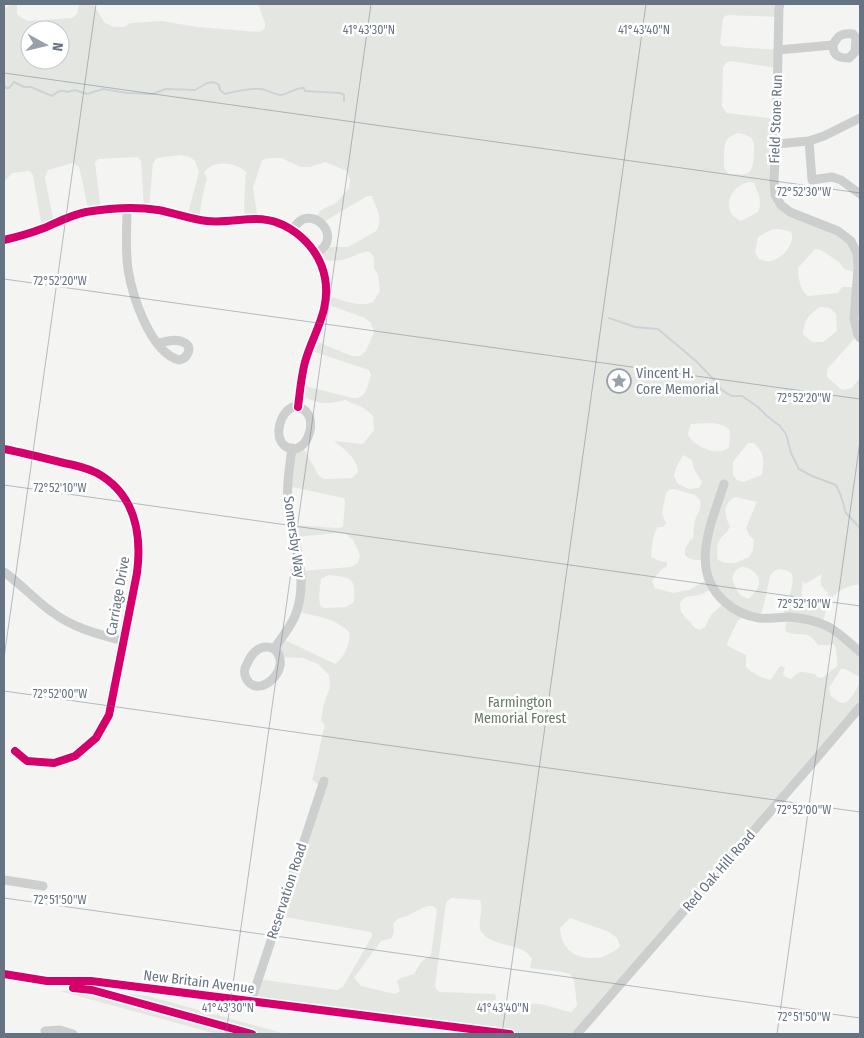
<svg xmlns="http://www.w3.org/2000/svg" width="864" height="1038" viewBox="0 0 864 1038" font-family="'Fira Sans Condensed',sans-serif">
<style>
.green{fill:#e4e7e1;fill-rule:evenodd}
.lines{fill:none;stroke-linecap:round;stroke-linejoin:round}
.stream{stroke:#ccd2d6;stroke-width:2}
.minor{stroke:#cdcece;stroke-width:9}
.cycleway-casing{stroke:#fff;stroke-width:11}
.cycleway{stroke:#d6006c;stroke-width:8}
.ticks{fill:none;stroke:#667382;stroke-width:1;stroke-opacity:0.45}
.labels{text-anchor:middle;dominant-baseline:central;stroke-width:5;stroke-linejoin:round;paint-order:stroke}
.street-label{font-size:14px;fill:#667382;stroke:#fff}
.poi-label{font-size:14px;fill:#667382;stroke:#fff;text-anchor:start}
.park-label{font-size:14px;fill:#677964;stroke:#fff}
.ticks-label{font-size:12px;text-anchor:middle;fill:#667382;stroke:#fff;stroke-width:5;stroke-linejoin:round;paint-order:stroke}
</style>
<rect width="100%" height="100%" fill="#f4f4f3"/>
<g class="green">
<path d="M 10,4 L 17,4 L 17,14 L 22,18 L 28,21 L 72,18 L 77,14 L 79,4 L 93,4 L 105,23 L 114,27 L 124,27 L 131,23 L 162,21 L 197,27 L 260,32 L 265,28 L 265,23 L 258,4 L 780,4 L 778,17 L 729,15 L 725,16 L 723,19 L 720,43 L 723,46 L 778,50 L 778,68 L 730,61 L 726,63 L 723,67 L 722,106 L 725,111 L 727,113 L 777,119 L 774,179 L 781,205 L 851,241 L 858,273 L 844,269 L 839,262 L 821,250 L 815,249 L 798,268 C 798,278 800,290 808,296 L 838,293 L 842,287 L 856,287 L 858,335 L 828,368 L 827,372 L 827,377 L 842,390 L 852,388 L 860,378 L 860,585 C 854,584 851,586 845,588 C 829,595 827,609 822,624 L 860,652 L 860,677 L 845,669 L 841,669 L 829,688 L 831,696 C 834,698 839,703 843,703 C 850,703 857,688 860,683 L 860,707 L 728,860 L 722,856 L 713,866 L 718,871 L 577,1034 L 510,1034 L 251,1001 L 257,979 L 337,990 L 343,987 L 372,936 L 371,932 L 279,916 L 322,787 L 312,780 L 325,725 L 321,720 L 324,704 L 330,687 L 329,675 L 318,664 L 303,658 L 280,657 L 278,652 L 281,638 L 335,664 C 345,657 349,645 350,633 C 333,616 319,618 296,611 L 301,571 L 351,567 L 358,563 L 360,555 L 353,540 L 346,534 L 337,533 L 295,537 L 292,525 L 337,528 L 343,527 L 345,502 L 344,498 L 287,486 L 292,448 L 302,446 L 319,476 L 324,479 L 330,479 L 352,478 L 358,472 C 357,458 345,450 334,441 L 363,444 L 374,430 L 373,416 L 364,408 L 345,400 L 331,403 L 321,403 L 299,396 L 301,385 L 353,398 C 367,399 367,386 371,375 L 369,370 L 309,350 L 313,340 L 352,356 L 360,356 L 366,351 L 374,332 L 371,323 L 365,318 L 326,304 L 327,295 C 341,300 359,308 373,302 L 380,291 L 378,275 L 374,268 L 374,258 L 370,252 C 362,250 354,257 346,259 C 337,262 328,260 320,260 L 316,253 L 324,247 L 348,247 L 376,231 C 384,219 376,208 372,196 L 367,196 L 322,223 L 314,219 L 321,210 L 336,203 L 349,188 L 350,180 L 347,171 L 325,162 L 310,167 L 301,167 L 281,158 L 269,158 L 262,160 L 253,188 L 258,219 L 245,219 L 244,205 L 246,172 C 236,162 212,159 204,173 L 207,178 L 202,198 L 199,220 L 187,217 L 199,172 L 195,161 L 190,157 L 181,155 L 157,158 L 153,163 L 149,209 L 144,209 L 141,161 L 138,157 L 98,159 L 95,163 L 101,210 L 89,212 L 79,167 L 73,163 L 48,170 L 45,178 L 54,223 L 42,228 L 33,175 L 29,171 L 12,173 L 5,181 L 4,185 L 4,9 L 10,5 ZM 30,30 L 60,30 L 60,60 L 30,60 ZM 739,133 C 746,135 752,136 754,143 C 754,151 755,172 746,174 C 741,175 734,174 729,174 L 724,168 C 725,152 720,137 739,133 ZM 750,182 L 754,183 C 758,194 763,200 758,212 L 741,221 C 738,219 733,217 731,213 C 724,199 736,184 750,182 ZM 773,229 L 780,229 L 791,232 C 796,243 783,258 771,261 C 767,262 763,260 759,259 L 755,252 L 758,237 ZM 820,307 L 830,308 L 836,314 L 837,331 L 823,342 L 812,342 L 803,334 C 805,318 808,316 820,307 ZM 691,424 C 703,424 722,420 730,431 L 729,447 C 718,458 694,446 688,435 L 689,429 ZM 748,443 L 754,443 C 765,454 764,461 762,475 L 743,482 L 737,480 L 733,475 L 733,462 ZM 683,455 L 692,460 L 694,469 L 702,482 L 699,488 L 689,489 L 678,484 L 674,476 L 676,468 ZM 674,489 L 695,495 L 700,500 C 702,511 697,512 695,521 C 693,527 694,533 693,539 L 691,539 L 685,549 L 685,555 C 691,561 697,560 705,560 L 709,579 L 689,590 L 673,593 L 655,588 L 652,581 L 661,570 L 667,566 L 667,562 L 660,561 L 651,557 C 652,547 652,535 658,527 L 663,527 L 666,523 L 662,514 L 666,493 L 669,490 ZM 736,497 L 757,502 L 746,528 L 749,535 L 754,540 L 753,550 L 749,557 L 735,563 L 725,563 L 718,560 C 717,553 716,545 720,539 C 724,534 728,532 730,526 C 726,520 723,508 729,502 C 731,499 734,498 736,497 ZM 742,567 C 751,567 763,577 758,587 C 757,591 752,594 750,598 C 739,599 735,587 732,578 C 734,573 736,569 742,567 ZM 779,569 C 783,570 788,570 791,573 C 797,580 785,609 782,618 L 787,618 L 785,631 C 801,639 806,627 818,645 L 828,645 L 833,644 L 836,647 C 836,654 838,659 837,666 L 822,678 L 817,677 L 815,674 C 803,672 800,669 791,679 L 786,677 L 783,675 L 785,668 L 781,666 C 776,670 775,676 770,680 C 761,677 753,674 746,667 L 746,655 L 728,646 L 727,643 L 737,622 L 744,615 L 760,618 L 764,604 L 770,576 L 774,571 ZM 822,574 C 819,584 821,586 828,593 C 828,607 822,611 810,604 C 807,602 805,601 803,598 C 801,593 802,587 803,581 L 805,584 ZM 328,575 C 351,578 356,576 354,602 L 346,607 L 324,608 L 320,605 L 319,597 L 321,579 ZM 713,588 L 725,602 L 711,615 L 705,627 L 700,630 L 695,628 L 681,612 L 680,603 C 686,594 689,598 698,595 C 703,594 708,591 713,588 ZM 451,898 L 480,900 C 484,911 477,923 481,931 C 487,944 513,944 524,951 C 527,952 530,956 532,959 L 530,968 L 562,972 L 570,974 L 574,980 L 577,1005 L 572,1012 C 559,1011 539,1000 528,1005 L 526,1012 L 523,1014 L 497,1009 L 495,1007 L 496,998 L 495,994 L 440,992 L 437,990 L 435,986 L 446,903 ZM 428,906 L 433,906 L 437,910 L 431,955 L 421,962 L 414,974 L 401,978 L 397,981 L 400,991 L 395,994 L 361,986 L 354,978 L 381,941 L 392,938 L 394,931 L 393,924 L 399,918 L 407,916 L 418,910 ZM 570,918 L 609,932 L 617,938 L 620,946 C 616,951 612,952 607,955 C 601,958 597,958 591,958 C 572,958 561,946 560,928 Z"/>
<path d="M 78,989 L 93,989 L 148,996 L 286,1034 L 217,1034 L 60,991 Z"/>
</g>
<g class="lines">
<g class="stream">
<path d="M 4,85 L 6,88 L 9,88 L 14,82 L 24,87 L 31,87 L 52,96 C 58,92 60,89 67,92 L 75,90 L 87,94 L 103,89 L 127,93 L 153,94 L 165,89 L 195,90 L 207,83 L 214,82 L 219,85 L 220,90 L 225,94 C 237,91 249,88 261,89 C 268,90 274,95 281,95 C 289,94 296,87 304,88 L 305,91 L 340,93 L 344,95 L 344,101"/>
<path d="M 609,318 L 635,327 L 658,329 L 696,361 L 717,383 L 721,389 L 726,393 L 732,396 L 742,396 L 758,407 L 767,416 L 780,426 L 786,434 L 791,453 L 799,469 L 812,476 L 836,485 L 841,496 L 846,513 L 860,528"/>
</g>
<g class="minor">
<path d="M 780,4 L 779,8 L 776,144 L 774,179 L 775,195 L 781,205 L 790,212 L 838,231 L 851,241 L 857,253 L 858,268 L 854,319 L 858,335 L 860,338"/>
<path d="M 778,50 L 833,45 C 838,35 842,33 853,34 L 856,38 L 855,52 L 849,58 C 839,58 833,56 833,45"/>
<path d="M 809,141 L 812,180 L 832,177 L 841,180 L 860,194"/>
<path d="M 776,144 L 809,141 L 824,136 L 860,118"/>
<path d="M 127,208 C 127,228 125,249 128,269 C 132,295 150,352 179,360 C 188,358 194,346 183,342 C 176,338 165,342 157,343"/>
<path d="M 293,230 C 308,199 347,237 316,253"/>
<path d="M 4,240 C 17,237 31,233 44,228 C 58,222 71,215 86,212 C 110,208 134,206 158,210 C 175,213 190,219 207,221 C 223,223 239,219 256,219 C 289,219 319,246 325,278 C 331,311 313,333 305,362 C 301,377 300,392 298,407"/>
<path d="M 293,407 C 325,406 308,462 285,446 C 273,437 280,412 293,407 Z"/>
<path d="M 4,449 C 24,453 44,458 64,463 C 75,465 87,468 97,473 C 135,494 142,534 137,573 L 109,715 L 96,738 L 75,756 L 54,763 L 27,761 L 15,751"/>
<path d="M 724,484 C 712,522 688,570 725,602 C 735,611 745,616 759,618 C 769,619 779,617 790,617 C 802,618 816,621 827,626 C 839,632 850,643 860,652"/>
<path d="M 4,572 C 21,584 35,600 52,612 C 73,628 98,634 123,641"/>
<path d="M 274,649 C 295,667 258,702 246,678 C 244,674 244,668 247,664 C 252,652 261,643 274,649 C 281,638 290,628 295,616 C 310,579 293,540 288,502 C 286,484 290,466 292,448"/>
<path d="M 4,880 L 43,886"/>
<path d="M 4,974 L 47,981 L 91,981 L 510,1034"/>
<path d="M 251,1001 L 324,781"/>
<path d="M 45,1031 L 60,1030 L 73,1034"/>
<path d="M 577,1034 L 809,767 L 860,707"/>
</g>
<g class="cycleway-casing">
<g id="cycleway">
<path d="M 4,240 C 17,237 31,233 44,228 C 58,222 71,215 86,212 C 110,208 134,206 158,210 C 175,213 190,219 207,221 C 223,223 239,219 256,219 C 289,219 319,246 325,278 C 331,311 313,333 305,362 C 301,377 300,392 298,407"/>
<path d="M 4,449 C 24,453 44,458 64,463 C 75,465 87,468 97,473 C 135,494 142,534 137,573 L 109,715 L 96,738 L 75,756 L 54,763 L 27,761 L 15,751"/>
<path d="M 4,974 L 47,981 L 91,981 L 510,1034"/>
<path d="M 73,988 L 92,990 L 252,1034"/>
</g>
</g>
<use href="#cycleway" class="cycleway"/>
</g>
<path class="ticks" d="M 4,73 L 860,193M 4,279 L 860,399M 4,485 L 860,606M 4,658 L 96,4M 4,691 L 860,812M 4,898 L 860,1018M 226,1034 L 371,4M 502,1034 L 646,4M 777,1034 L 860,441"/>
<defs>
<g id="sight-ring" transform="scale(1.25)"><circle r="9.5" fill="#fff" stroke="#98a0aa" stroke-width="1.5"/><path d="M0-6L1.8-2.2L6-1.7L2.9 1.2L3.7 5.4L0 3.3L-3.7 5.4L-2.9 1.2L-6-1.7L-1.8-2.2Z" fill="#98a0aa"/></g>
</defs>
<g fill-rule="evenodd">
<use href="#sight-ring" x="619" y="381"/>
</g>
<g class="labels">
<g class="street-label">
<text transform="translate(776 119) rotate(-88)">Field Stone Run</text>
<text transform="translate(294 537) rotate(82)">Somersby Way</text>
<text transform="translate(118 596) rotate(-80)">Carriage Drive</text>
<text transform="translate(719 871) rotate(-49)">Red Oak Hill Road</text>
<text transform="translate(287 891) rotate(-72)">Reservation Road</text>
<text transform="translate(199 982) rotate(7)">New Britain Avenue</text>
</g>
<g class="poi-label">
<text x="636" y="373">Vincent H.<tspan x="636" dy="16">Core Memorial</tspan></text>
</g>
<g class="park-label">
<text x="520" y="702">Farmington<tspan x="520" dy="16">Memorial Forest</tspan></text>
</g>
</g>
<g class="ticks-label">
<text x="369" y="34">41°43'30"N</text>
<text x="644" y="34">41°43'40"N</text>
<text x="804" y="196">72°52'30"W</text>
<text x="60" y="285">72°52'20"W</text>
<text x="804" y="402">72°52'20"W</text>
<text x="60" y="492">72°52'10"W</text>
<text x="804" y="608">72°52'10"W</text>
<text x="60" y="698">72°52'00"W</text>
<text x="804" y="814">72°52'00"W</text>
<text x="60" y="904">72°51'50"W</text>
<text x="228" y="1012">41°43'30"N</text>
<text x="503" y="1012">41°43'40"N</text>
<text x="804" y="1021">72°51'50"W</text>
</g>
<rect width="864" height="1038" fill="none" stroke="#667382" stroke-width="10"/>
<g transform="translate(45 45) rotate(98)"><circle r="24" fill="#ffffff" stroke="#c2c7cd"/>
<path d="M0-4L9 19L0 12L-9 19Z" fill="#98a0aa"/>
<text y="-8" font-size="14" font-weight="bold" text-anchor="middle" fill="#667382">N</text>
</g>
</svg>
